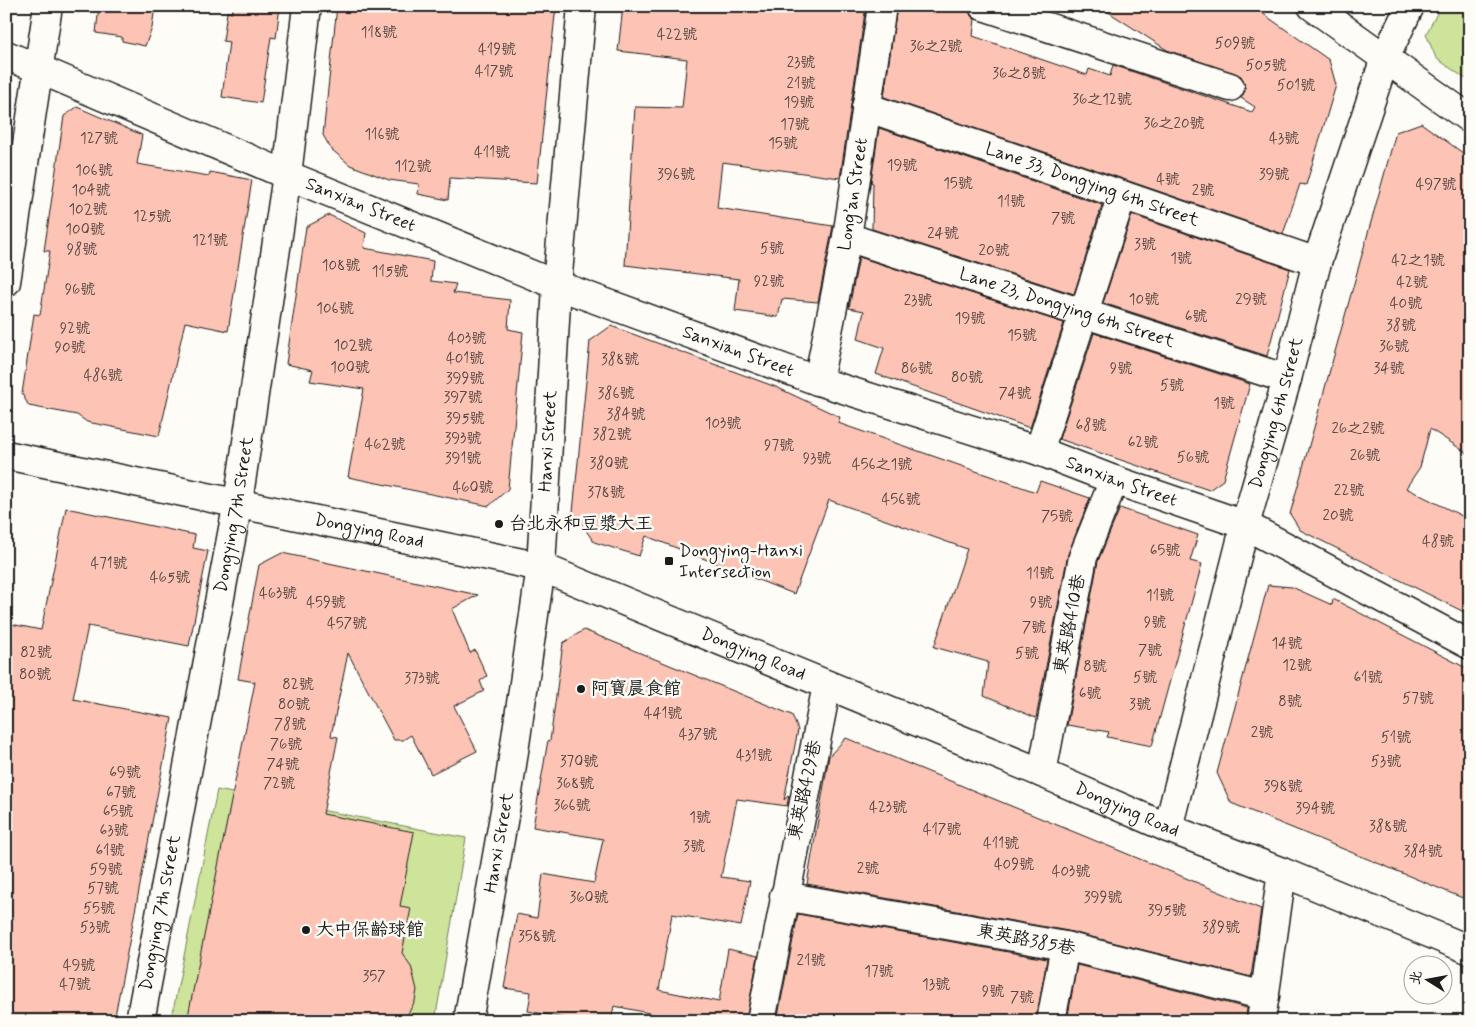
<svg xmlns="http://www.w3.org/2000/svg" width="1476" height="1027" viewBox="0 0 1476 1027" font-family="Mynerve,'LXGW WenKai TC',sans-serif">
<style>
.green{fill:#cde49a;stroke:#74805b}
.building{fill:#fdc3b4;stroke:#1c1c1c}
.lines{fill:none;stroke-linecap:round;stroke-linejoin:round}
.minor-casing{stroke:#1c1c1c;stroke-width:31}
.minor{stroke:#fdfcf7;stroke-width:28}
.poi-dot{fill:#1c1c1c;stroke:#fdfcf7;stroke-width:2}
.labels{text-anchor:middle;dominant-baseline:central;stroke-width:5;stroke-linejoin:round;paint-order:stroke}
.number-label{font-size:15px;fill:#544642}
.street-label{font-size:18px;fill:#1c1c1c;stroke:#fdfcf7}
.poi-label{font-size:18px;fill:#1c1c1c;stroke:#fdfcf7;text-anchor:start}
</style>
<rect width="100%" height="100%" fill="#fdfcf7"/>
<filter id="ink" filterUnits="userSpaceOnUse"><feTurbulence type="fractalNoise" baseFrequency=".02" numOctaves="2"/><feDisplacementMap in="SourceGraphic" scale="10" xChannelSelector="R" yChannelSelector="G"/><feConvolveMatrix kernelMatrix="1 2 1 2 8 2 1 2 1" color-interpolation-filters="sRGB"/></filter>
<g filter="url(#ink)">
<g class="green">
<path d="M 1441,6 L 1470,6 L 1470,82 L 1436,58 L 1426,34 Z"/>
<path d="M 217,790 L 466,838 L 435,1021 L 171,1021 Z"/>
</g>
<g class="building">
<path d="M 99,6 L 155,6 L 152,28 L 145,46 L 122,41 L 122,37 L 96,33 Z"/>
<path d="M 233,6 L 280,6 L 276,38 L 271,37 L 261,103 L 222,97 L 229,42 L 223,41 L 227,12 L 232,13 Z"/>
<path d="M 337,6 L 556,6 L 537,183 L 450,178 L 448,200 L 418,194 L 419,184 L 389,180 L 350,165 L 331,149 L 323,135 Z"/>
<path d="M 623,6 L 866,6 L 840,178 L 722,162 L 717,208 L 833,226 L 818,302 L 782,299 L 778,317 L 735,311 L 739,279 L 625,265 L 635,107 L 682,108 L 687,59 L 618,51 Z"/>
<path d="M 897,6 L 968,6 L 971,16 L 975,19 L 973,36 L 1087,75 L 1089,69 L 1110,76 L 1113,65 L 1252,112 L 1255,107 L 1241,98 L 1245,91 L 1245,84 L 1241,76 L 1167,50 L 1099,6 L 1252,6 L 1329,60 L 1336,85 L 1306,185 L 1300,184 L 1283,234 L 884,97 Z"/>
<path d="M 77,107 L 142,135 L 137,164 L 209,176 L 210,172 L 252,180 L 228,331 L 185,322 L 159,436 L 87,422 L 77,415 L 29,406 L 22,394 L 34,314 L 40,315 L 50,251 L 44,251 L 64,116 Z"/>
<path d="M 1421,123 L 1470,158 L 1470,455 L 1430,429 L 1420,467 L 1406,488 L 1470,520 L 1470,615 L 1300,530 L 1290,514 L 1396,132 Z"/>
<path d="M 879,128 L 1102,205 L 1074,294 L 872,229 L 873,183 L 871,182 Z"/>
<path d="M 329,215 L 366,233 L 364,248 L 433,261 L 431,281 L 456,284 L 453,293 L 510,300 L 508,329 L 523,332 L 508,489 L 489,506 L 348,477 L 364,389 L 310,381 L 313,370 L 286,364 L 306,227 Z"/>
<path d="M 1132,215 L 1290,269 L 1267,356 L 1103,303 Z"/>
<path d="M 859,257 L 1064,323 L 1030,428 L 876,374 L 884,348 L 858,339 L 864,311 L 849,308 Z"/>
<path d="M 611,326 L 776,387 L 840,417 L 838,423 L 1036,492 L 1040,481 L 1090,498 L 1068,554 L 1036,718 L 984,696 L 988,662 L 934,647 L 967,549 L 829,500 L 794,594 L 646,536 L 639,556 L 594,542 L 573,512 L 590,341 Z"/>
<path d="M 1094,333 L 1250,384 L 1223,480 L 1209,490 L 1059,439 Z"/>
<path d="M 66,508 L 195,535 L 193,548 L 208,551 L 189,646 L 88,626 L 73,699 L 172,718 L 114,1021 L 6,1021 L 6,623 L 41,630 Z"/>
<path d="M 1120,508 L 1198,535 L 1190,561 L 1202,564 L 1152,746 L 1107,737 L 1109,732 L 1067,725 L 1098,561 Z"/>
<path d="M 282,553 L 478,595 L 452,609 L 470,653 L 475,650 L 487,676 L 480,681 L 484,691 L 454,706 L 477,751 L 431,774 L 411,735 L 403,740 L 394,740 L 348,653 L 331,736 L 338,737 L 323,814 L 414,832 L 400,906 L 411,908 L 402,953 L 411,966 L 417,990 L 415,1001 L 404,1021 L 187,1021 L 255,682 L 238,679 L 259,565 Z"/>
<path d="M 1268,585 L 1292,587 L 1332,605 L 1333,599 L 1470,670 L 1470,901 L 1231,803 L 1217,773 Z"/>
<path d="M 584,630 L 792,715 L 798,730 L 784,800 L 789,795 L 787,806 L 737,799 L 721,877 L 750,881 L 741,926 L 672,914 L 659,990 L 719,1002 L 728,949 L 758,956 L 746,1021 L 689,1021 L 614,1006 L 611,1021 L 579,1021 L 528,1011 L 531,992 L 504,988 L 517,914 L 537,918 L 543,874 L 594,883 L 603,839 L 533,827 L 548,740 L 550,741 L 563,643 Z"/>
<path d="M 846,738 L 1261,909 L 1251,977 L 1068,931 L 807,884 L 829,756 Z"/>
<path d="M 798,914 L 1047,959 L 1036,1021 L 777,1021 Z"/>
<path d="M 1077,965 L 1247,1008 L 1246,1021 L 1067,1021 Z"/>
</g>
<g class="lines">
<g class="minor-casing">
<g id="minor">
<path d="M 983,6 L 1230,87"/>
<path d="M 1312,6 L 1470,119"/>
<path id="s1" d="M 6,55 L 287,175 L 557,285 L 818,381 L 1039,451 L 1114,480 L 1245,525 L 1470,645"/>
<path id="s2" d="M 866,107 L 1317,262"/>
<path id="s3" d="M 847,237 L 1287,379"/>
<path d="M 6,282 L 48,6"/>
<path id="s4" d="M 818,381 L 847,237 L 882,6"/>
<path d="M 1039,451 L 1122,195"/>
<path id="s5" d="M 6,455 L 541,567 L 1042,773 L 1168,828 L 1282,872 L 1470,950"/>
<path d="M 1042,773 L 1083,557 L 1114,480"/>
<path id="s6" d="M 1168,828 L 1245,525 L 1287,379 L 1317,262 L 1385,58 L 1410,6"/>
<path d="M 784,896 L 1065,946 L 1265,996"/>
<path id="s7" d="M 140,1021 L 238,502 L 287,175 L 307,6"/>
<path id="s8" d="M 468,1021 L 507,799 L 541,567 L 557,285 L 582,6"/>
<path d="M 761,1021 L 827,685"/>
<path d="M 1051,1021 L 1065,946"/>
<path d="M 1261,1021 L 1282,872"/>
</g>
</g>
<use href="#minor" class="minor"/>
</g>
</g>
<g class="poi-dot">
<circle cx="499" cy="524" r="5"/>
<rect x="664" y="556" width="10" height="10" rx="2.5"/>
<circle cx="581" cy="689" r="5"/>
<circle cx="306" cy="930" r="5"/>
</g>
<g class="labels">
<g class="number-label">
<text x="379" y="33">118號</text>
<text x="677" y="35">422號</text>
<text x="1235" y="44">509號</text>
<text x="936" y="47">36之2號</text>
<text x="497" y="50">419號</text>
<text x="801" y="63">23號</text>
<text x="1266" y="66">505號</text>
<text x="494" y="72">417號</text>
<text x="1019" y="74">36之8號</text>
<text x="801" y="84">21號</text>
<text x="1296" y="86">501號</text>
<text x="1102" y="100">36之12號</text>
<text x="799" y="103">19號</text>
<text x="1174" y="124">36之20號</text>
<text x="795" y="125">17號</text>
<text x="382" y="135">116號</text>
<text x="99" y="139">127號</text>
<text x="1284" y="139">43號</text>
<text x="783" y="144">15號</text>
<text x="492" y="153">411號</text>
<text x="902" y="166">19號</text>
<text x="413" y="167">112號</text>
<text x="94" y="171">106號</text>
<text x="676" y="175">396號</text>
<text x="1274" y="175">39號</text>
<text x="1168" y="180">4號</text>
<text x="958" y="184">15號</text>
<text x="1436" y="185">497號</text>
<text x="91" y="191">104號</text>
<text x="1203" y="191">2號</text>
<text x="1011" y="202">11號</text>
<text x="88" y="210">102號</text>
<text x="152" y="217">125號</text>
<text x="1063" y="219">7號</text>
<text x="85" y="230">100號</text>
<text x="943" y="234">24號</text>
<text x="210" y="241">121號</text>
<text x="1145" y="245">3號</text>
<text x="772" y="249">5號</text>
<text x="82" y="250">98號</text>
<text x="994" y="251">20號</text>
<text x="1181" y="259">1號</text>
<text x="1418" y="261">42之1號</text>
<text x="341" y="266">108號</text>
<text x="390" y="272">115號</text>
<text x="769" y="282">92號</text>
<text x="1412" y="283">42號</text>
<text x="80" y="290">96號</text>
<text x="1144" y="300">10號</text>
<text x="1251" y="300">29號</text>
<text x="918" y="301">23號</text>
<text x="1406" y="304">40號</text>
<text x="335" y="309">106號</text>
<text x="1196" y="317">6號</text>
<text x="970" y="319">19號</text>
<text x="1401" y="326">38號</text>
<text x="75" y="329">92號</text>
<text x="1022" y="336">15號</text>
<text x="467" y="339">403號</text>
<text x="353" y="346">102號</text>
<text x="1394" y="347">36號</text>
<text x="70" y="348">90號</text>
<text x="465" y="359">401號</text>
<text x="620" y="360">388號</text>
<text x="350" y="368">100號</text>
<text x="917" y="369">86號</text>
<text x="1121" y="369">9號</text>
<text x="1389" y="369">34號</text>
<text x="103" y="376">486號</text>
<text x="967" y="378">80號</text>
<text x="465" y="379">399號</text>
<text x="1172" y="386">5號</text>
<text x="616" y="394">386號</text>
<text x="1015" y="394">74號</text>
<text x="463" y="398">397號</text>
<text x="1224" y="404">1號</text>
<text x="626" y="415">384號</text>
<text x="465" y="419">395號</text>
<text x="723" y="424">103號</text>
<text x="1091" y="426">68號</text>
<text x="1358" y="429">26之2號</text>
<text x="612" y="435">382號</text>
<text x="463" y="439">393號</text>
<text x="1143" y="443">62號</text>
<text x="385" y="445">462號</text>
<text x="779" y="446">97號</text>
<text x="1365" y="456">26號</text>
<text x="1193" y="458">56號</text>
<text x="463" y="459">391號</text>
<text x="817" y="459">93號</text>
<text x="609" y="464">380號</text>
<text x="882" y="465">456之1號</text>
<text x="473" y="488">460號</text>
<text x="1349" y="491">22號</text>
<text x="606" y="493">378號</text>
<text x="901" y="500">456號</text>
<text x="1338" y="516">20號</text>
<text x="1057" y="517">75號</text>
<text x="1438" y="542">48號</text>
<text x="1165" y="551">65號</text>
<text x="109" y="564">471號</text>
<text x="1040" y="574">11號</text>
<text x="170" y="578">465號</text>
<text x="278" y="594">463號</text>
<text x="1160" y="596">11號</text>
<text x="326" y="603">459號</text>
<text x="1041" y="603">9號</text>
<text x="1155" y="623">9號</text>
<text x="347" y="624">457號</text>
<text x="1034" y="628">7號</text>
<text x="1287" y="644">14號</text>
<text x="1150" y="651">7號</text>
<text x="36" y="653">82號</text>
<text x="1027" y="654">5號</text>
<text x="1297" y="666">12號</text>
<text x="1095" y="667">8號</text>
<text x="35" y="675">80號</text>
<text x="1145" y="678">5號</text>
<text x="1368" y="678">61號</text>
<text x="422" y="679">373號</text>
<text x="298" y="685">82號</text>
<text x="1090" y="694">6號</text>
<text x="1418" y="699">57號</text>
<text x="1290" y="702">8號</text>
<text x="294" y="705">80號</text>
<text x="1140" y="705">3號</text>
<text x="663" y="714">441號</text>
<text x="290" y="725">78號</text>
<text x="1262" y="733">2號</text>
<text x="698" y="735">437號</text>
<text x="1396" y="738">51號</text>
<text x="286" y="745">76號</text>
<text x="754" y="756">431號</text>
<text x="579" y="762">370號</text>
<text x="1386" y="762">53號</text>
<text x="283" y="765">74號</text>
<text x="125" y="773">69號</text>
<text x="279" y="784">72號</text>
<text x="575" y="784">368號</text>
<text x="1283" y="787">398號</text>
<text x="121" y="793">67號</text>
<text x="572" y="806">366號</text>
<text x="888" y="808">423號</text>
<text x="1315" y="809">394號</text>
<text x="118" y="812">65號</text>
<text x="700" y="818">1號</text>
<text x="1388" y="827">388號</text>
<text x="942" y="830">417號</text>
<text x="114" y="831">63號</text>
<text x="1001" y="844">411號</text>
<text x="694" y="847">3號</text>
<text x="110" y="851">61號</text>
<text x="1423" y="852">384號</text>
<text x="1014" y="865">409號</text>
<text x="868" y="869">2號</text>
<text x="106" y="870">59號</text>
<text x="1071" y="872">403號</text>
<text x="103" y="889">57號</text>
<text x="589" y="898">360號</text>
<text x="1103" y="898">399號</text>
<text x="99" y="909">55號</text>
<text x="1167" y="911">395號</text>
<text x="95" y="928">53號</text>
<text x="1221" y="928">389號</text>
<text x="537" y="937">358號</text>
<text x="811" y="961">21號</text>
<text x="79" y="966">49號</text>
<text x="879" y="972">17號</text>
<text x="374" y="977">357</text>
<text x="75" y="985">47號</text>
<text x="936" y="985">13號</text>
<text x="993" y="992">9號</text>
<text x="1022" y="998">7號</text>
</g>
<g class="street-label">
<text stroke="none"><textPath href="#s2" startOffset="239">Lane 33, Dongying 6th Street</textPath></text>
<text stroke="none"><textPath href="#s4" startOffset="190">Long’an Street</textPath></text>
<text stroke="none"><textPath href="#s1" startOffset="385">Sanxian Street</textPath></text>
<text stroke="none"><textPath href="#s3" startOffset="231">Lane 23, Dongying 6th Street</textPath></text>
<text stroke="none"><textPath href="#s1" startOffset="790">Sanxian Street</textPath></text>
<text stroke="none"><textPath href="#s6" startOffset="429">Dongying 6th Street</textPath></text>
<text stroke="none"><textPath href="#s8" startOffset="586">Hanxi Street</textPath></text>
<text stroke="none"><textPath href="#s1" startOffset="1195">Sanxian Street</textPath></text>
<text stroke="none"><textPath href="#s7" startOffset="515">Dongying 7th Street</textPath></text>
<text stroke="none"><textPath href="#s5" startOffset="371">Dongying Road</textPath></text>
<text transform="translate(1070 624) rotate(-79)">東英路410巷</text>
<text stroke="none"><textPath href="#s5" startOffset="776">Dongying Road</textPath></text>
<text transform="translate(805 790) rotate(-78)">東英路429巷</text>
<text stroke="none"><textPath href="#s5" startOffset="1181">Dongying Road</textPath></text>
<text stroke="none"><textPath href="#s8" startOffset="181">Hanxi Street</textPath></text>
<text stroke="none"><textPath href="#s7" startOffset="110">Dongying 7th Street</textPath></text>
<text transform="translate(1026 940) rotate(11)">東英路385巷</text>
</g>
<g class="poi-label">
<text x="509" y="524">台北永和豆漿大王</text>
<text x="679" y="551">Dongying-Hanxi<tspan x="679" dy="21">Intersection</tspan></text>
<text x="591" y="689">阿寶晨食館</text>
<text x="316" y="930">大中保齡球館</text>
</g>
</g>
<rect width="1476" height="1027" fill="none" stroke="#fdfcf7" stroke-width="25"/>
<rect x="12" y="12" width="1451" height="1002" fill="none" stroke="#1c1c1c" stroke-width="2" filter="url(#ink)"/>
<g transform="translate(1428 980) rotate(281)"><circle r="24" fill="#fdfcf7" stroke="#a3a29f"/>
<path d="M0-4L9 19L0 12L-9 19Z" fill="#1c1c1c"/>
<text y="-8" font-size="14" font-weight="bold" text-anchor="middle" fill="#1c1c1c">北</text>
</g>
</svg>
